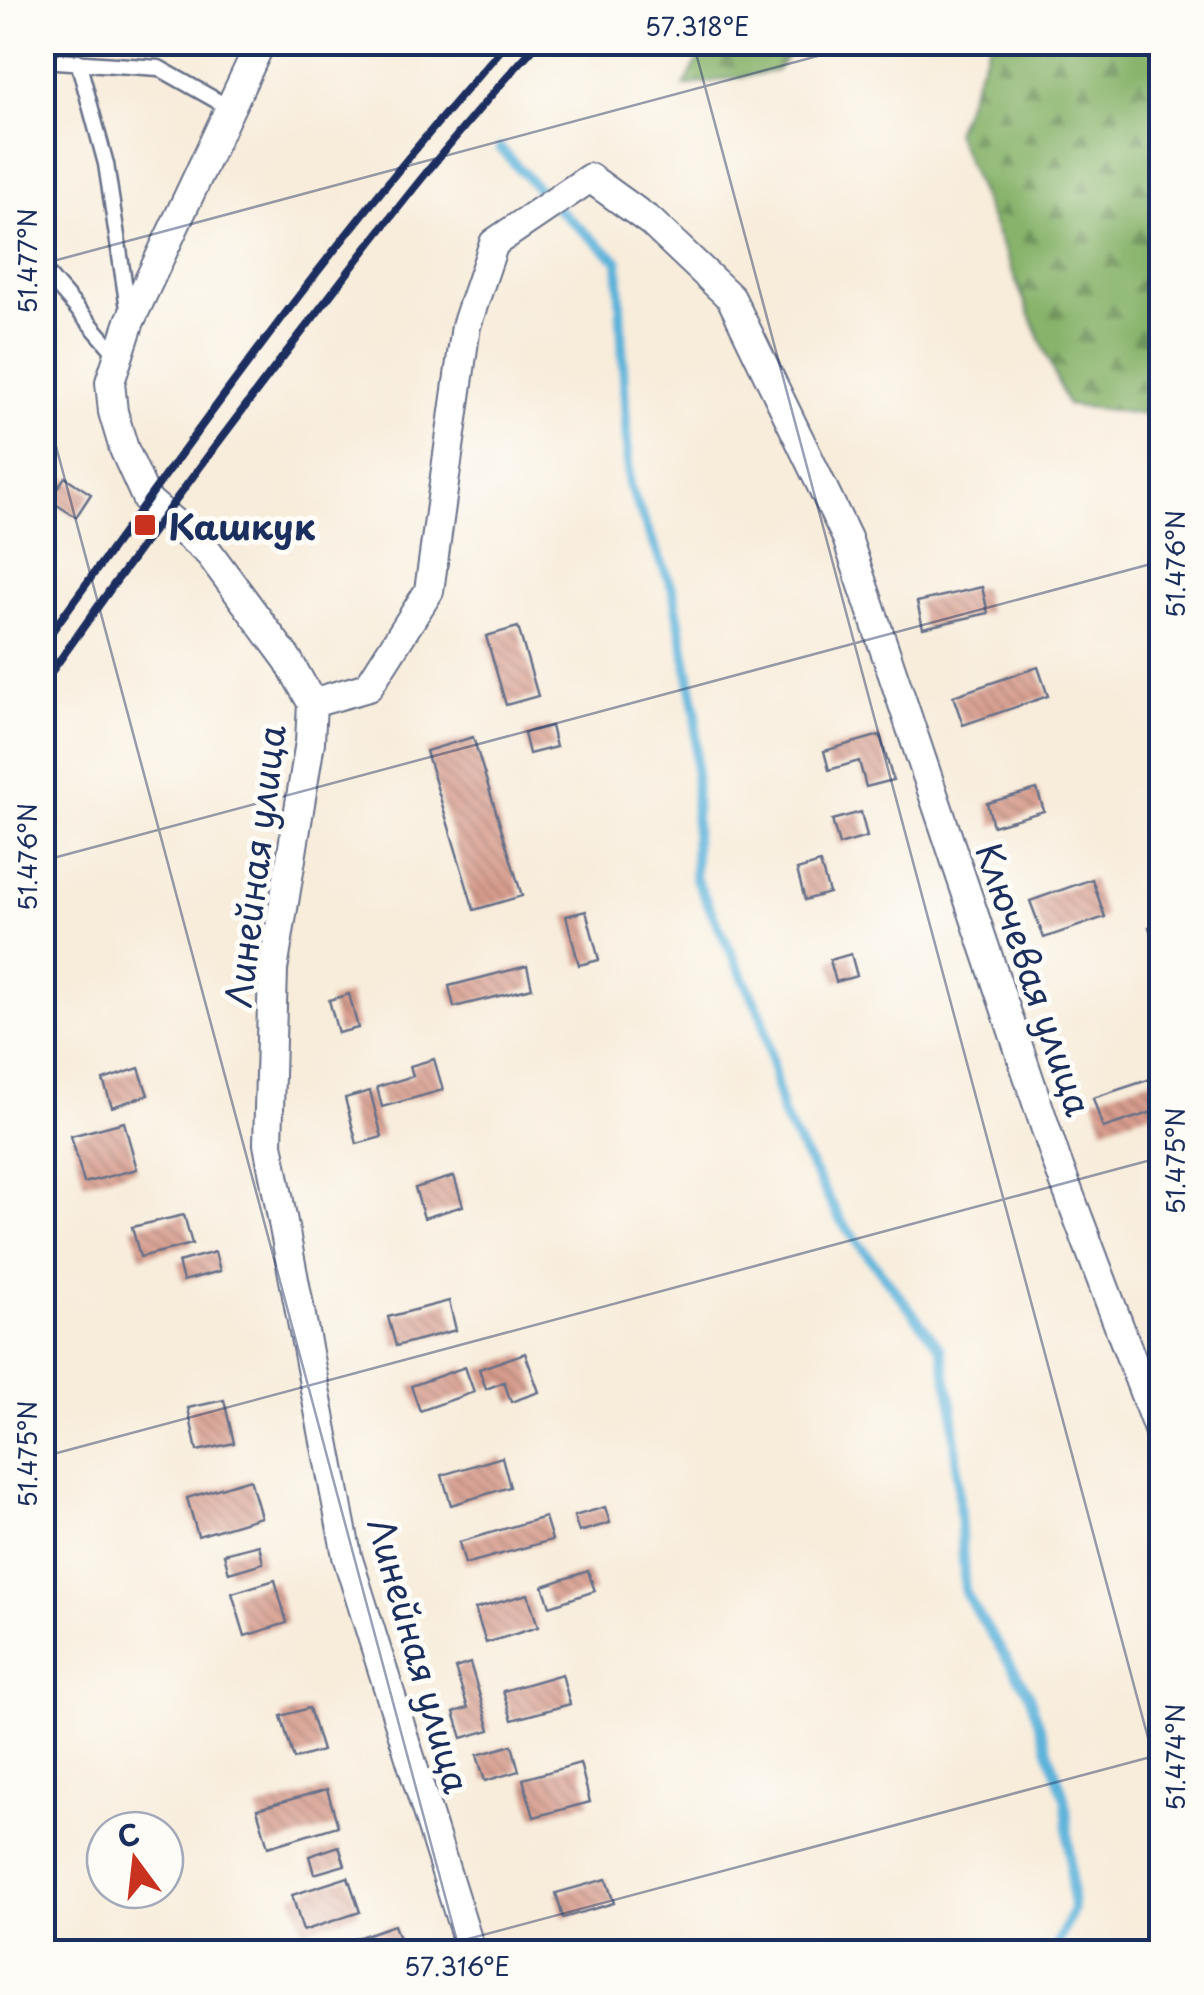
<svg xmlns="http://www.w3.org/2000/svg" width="1204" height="1995" viewBox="0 0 1204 1995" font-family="'Playpen Sans',sans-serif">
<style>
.forest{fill:url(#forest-firs);stroke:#517164;stroke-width:2.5}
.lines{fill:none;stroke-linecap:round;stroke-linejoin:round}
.stream{stroke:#5db3da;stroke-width:10}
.building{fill:url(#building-back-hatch)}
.service-casing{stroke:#687189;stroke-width:19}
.minor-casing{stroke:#687189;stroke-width:32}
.service{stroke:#fff;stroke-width:14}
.minor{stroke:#fff;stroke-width:28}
.rail{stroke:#1b2f5e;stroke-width:8}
.ticks{fill:none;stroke:#1b2f5e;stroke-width:2.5;stroke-opacity:0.45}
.poi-dot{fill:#c8321e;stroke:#fdfcf7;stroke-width:4}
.labels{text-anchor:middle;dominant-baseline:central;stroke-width:10;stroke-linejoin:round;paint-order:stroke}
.poi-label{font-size:35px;font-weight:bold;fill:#1b2f5e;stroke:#fdfcf7;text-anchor:start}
.street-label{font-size:35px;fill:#1b2f5e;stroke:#fdfcf7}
.neatline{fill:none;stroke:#1b2f5e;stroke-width:4}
.ticks-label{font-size:25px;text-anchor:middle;fill:#1b2f5e}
</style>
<defs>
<pattern id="forest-firs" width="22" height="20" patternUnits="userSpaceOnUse" patternTransform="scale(2.5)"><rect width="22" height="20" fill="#87b36b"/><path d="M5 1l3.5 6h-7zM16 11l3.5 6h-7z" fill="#6e925b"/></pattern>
<pattern id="building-back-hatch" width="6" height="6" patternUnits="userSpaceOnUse" patternTransform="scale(2.5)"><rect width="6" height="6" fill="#d79c8d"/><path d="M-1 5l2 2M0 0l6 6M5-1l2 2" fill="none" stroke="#ae8076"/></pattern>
</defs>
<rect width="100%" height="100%" fill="#fdfcf7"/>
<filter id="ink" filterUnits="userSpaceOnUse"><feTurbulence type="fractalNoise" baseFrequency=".01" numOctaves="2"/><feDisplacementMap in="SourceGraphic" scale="20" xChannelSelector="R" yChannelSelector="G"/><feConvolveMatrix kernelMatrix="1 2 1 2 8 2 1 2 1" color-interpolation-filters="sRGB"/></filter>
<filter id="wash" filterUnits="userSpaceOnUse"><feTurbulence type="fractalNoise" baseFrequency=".0048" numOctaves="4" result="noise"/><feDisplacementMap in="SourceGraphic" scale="40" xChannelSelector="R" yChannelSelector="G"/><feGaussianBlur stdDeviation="2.25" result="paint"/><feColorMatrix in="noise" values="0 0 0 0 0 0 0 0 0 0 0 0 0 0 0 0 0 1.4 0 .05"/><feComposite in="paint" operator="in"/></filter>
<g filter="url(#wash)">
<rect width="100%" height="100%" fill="#f8ecda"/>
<g class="forest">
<path d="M 707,43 L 707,42 L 799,43 L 776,71 L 684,86 Z"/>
<path d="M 990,43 L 1161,43 L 1161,416 L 1067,405 L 955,132 Z"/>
</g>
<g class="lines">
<path class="stream" d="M 500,148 L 552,204 L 618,261 L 629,485 L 673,590 L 696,713 L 695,877 L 763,1019 L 782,1113 L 841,1221 L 941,1349 L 953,1409 L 965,1593 L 1028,1692 L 1066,1802 L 1073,1910 L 1054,1952"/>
</g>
<g id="blocks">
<g class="building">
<path d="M 65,477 L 91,494 L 76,517 L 49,500 Z"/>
<path d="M 982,587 L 988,613 L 923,628 L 917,602 Z"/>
<path d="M 518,627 L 538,696 L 506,705 L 486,636 Z"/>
<path d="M 1038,667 L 1048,696 L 963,725 L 953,696 Z"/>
<path d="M 551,726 L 556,747 L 529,754 L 524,733 Z"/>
<path d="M 880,735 L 893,780 L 866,787 L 859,761 L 829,770 L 824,751 Z"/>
<path d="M 473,737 L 522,896 L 474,910 L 426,751 Z"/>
<path d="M 1037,789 L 1044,811 L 993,826 L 987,803 Z"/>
<path d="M 861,812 L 867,837 L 839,845 L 832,820 Z"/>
<path d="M 820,863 L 829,893 L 805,900 L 797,870 Z"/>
<path d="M 1092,879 L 1105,917 L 1044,938 L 1030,901 Z"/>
<path d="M 586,911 L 599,960 L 579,965 L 566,916 Z"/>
<path d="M 1162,923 L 1162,947 L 1156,949 L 1149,927 Z"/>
<path d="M 851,954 L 857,976 L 836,982 L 830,960 Z"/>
<path d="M 527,966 L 532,988 L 454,1007 L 449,986 Z"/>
<path d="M 349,994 L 358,1028 L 338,1033 L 329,1000 Z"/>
<path d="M 434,1059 L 443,1090 L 382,1107 L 377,1087 L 413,1076 L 410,1066 Z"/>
<path d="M 139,1068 L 148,1095 L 112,1107 L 103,1080 Z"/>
<path d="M 1157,1077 L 1162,1109 L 1103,1128 L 1093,1098 Z"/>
<path d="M 370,1091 L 382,1137 L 357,1144 L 345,1098 Z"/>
<path d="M 124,1122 L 137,1169 L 84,1183 L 71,1136 Z"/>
<path d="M 454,1176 L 463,1206 L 424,1218 L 415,1188 Z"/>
<path d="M 184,1215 L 192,1244 L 140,1257 L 132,1227 Z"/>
<path d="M 215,1252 L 220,1271 L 183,1281 L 178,1262 Z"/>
<path d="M 449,1301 L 456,1330 L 396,1346 L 388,1317 Z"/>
<path d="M 525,1353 L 539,1392 L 511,1402 L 504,1382 L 486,1389 L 479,1369 Z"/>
<path d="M 465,1367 L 474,1392 L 420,1411 L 411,1386 Z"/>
<path d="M 224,1400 L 234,1443 L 197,1451 L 188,1408 Z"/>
<path d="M 502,1457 L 510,1487 L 451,1505 L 442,1475 Z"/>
<path d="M 250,1479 L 261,1517 L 198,1536 L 187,1498 Z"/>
<path d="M 605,1507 L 610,1523 L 579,1532 L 574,1516 Z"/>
<path d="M 545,1517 L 552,1540 L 465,1564 L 459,1542 Z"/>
<path d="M 259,1545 L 263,1563 L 229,1573 L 224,1554 Z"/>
<path d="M 588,1571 L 595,1591 L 550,1606 L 543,1586 Z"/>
<path d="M 275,1580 L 287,1623 L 245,1636 L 232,1593 Z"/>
<path d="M 528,1594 L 538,1627 L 486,1643 L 475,1609 Z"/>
<path d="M 470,1663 L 490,1730 L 462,1738 L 454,1712 L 468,1708 L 455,1668 Z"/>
<path d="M 562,1674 L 570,1704 L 512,1720 L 503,1691 Z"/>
<path d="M 309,1708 L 322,1751 L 294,1759 L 281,1716 Z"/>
<path d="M 512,1745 L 519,1771 L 485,1781 L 477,1755 Z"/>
<path d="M 580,1763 L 590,1802 L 534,1817 L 523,1779 Z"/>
<path d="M 327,1789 L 338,1826 L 268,1847 L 257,1809 Z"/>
<path d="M 339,1846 L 345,1865 L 314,1874 L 309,1856 Z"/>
<path d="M 348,1877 L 360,1912 L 303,1931 L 292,1895 Z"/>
<path d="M 606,1879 L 614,1903 L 563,1918 L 556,1893 Z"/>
<path d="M 394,1925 L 403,1949 L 335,1952 L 333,1946 Z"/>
</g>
</g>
</g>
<g filter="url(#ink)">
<use href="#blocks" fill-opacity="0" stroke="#687189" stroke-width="2.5"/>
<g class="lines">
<g class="service-casing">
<g id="service">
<path d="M 42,60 L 159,68 L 228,107"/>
<path d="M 78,61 L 106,164 L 129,315"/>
<path d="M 42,268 L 117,355"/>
</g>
</g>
<g class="minor-casing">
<g id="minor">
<path d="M 261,42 L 130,321 L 110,382 L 113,412 L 124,449 L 147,500 L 209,553 L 288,660 L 312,703 L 310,742 L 273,970 L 268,1144 L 347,1556 L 471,1952"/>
<path d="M 312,703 L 368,687 L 429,591 L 466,326 L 494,243 L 590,178 L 651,222 L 731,298 L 847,538 L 1057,1162 L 1162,1440"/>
</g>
</g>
<use href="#service" class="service"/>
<use href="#minor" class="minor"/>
<g class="rail">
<path d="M 42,645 C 191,440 338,231 508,42"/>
<path d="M 42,685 C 133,556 226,430 322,306 C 391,216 461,126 539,42"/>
</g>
</g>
</g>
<path class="ticks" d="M 693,42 L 1162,1790M 42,264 L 870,42M 42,394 L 460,1952M 42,861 L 1162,561M 42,1457 L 1162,1157M 419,1952 L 1162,1754"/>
<rect class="poi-dot" x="133" y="513" width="24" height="24" rx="5"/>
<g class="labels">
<g class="poi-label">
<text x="168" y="525">Кашкук</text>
</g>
<g class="street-label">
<text transform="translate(254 866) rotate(-83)">Линейная улица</text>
<text transform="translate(1035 979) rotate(71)">Ключевая улица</text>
<text transform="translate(420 1655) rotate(74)">Линейная улица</text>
</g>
</g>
<rect width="1204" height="1995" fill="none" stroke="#fdfcf7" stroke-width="110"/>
<g transform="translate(135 1860) rotate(345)"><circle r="48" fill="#fdfcf7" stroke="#a3aaba" stroke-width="2.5"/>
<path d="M0-8L18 38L0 25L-18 38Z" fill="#c8321e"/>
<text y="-15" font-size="28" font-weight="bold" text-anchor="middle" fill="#1b2f5e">С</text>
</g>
<rect x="55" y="55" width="1094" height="1885" class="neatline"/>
<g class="ticks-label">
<text x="697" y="36">57.318°E</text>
<text transform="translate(28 261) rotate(-90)" y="9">51.477°N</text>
<text transform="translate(1176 564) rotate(-90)" y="9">51.476°N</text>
<text transform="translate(28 857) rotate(-90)" y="9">51.476°N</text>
<text transform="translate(1176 1161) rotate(-90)" y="9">51.475°N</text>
<text transform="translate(28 1454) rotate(-90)" y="9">51.475°N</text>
<text transform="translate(1176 1757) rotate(-90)" y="9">51.474°N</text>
<text x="457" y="1976">57.316°E</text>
</g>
</svg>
